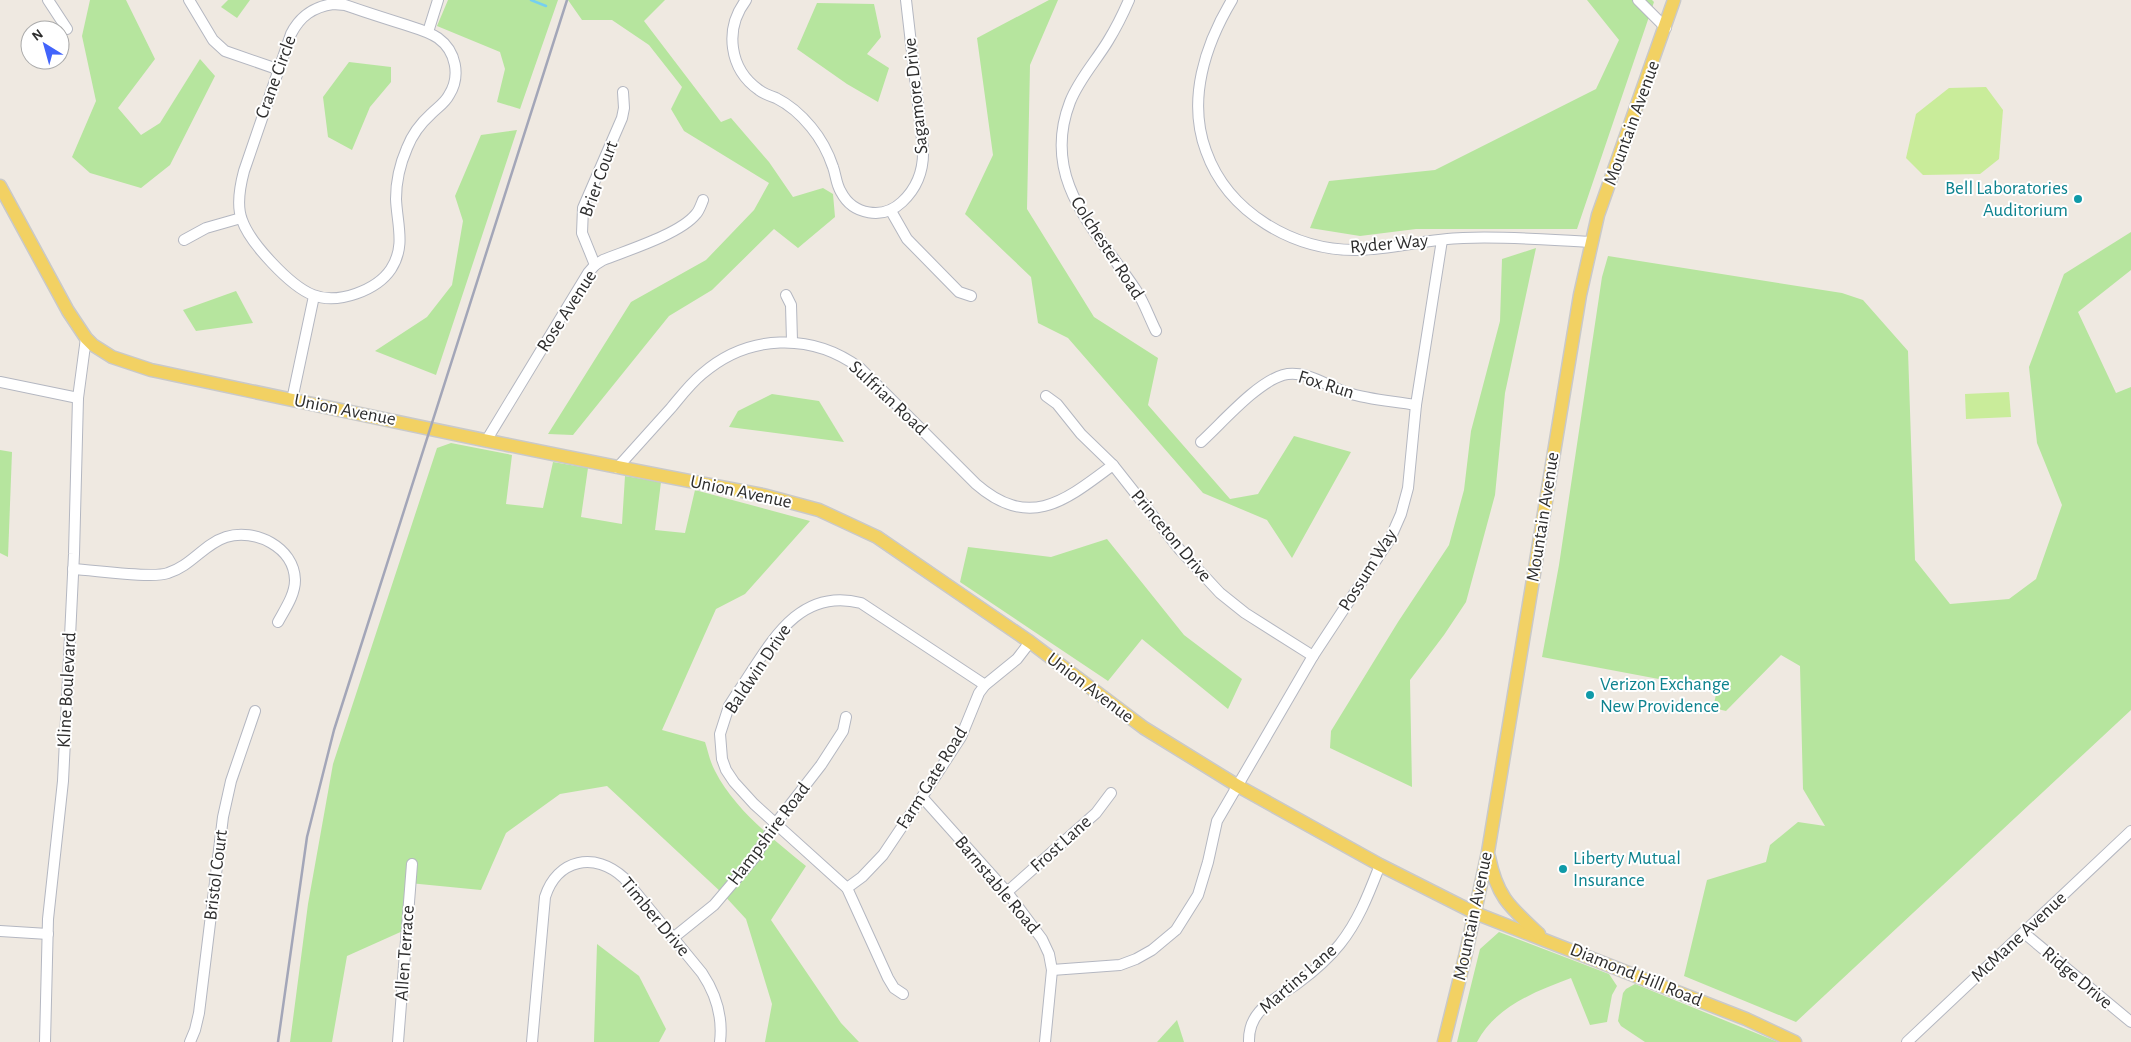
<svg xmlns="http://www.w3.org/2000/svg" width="2131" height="1042" viewBox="0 0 2131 1042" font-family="'Alegreya Sans',sans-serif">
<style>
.green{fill:#b6e59e}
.pitch{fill:#c9ec9a}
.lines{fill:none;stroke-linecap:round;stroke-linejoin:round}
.stream{stroke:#75cff0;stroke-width:2.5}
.minor-casing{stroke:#b4b7c1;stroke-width:12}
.major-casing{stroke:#c9c9c9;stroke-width:15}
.minor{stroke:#fff;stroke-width:10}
.major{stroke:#f2d163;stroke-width:12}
.rail{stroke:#a3a6b8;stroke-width:2.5}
.culture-dot{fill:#0f9aa8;stroke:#fff;stroke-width:2}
.labels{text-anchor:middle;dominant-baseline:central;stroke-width:4;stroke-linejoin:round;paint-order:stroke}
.street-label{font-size:19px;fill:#2e2e2e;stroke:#fff}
.culture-label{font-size:19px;fill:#0d838f;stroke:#fff;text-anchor:start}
</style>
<rect width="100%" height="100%" fill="#efe9e1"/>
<g class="green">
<path d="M 90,0 L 126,0 L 155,59 L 118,108 L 141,135 L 160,123 L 200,59 L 215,76 L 170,165 L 141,188 L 90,173 L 72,157 L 96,101 L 82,36 Z"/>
<path d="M 228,0 L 250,0 L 237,18 L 221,7 Z"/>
<path d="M 448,0 L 558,0 L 520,109 L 497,102 L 505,69 L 500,52 L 437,26 Z"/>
<path d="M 568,0 L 665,0 L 644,21 L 721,122 L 731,118 L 769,162 L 793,197 L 823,188 L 833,194 L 835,217 L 798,248 L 774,229 L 712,290 L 669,316 L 573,435 L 548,434 L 631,302 L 706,260 L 754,210 L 769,183 L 684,131 L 671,109 L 682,87 L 649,45 L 612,20 L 582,20 Z"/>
<path d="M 1049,0 L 1058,0 L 1030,65 L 1027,209 L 1094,317 L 1158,358 L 1148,405 L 1230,499 L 1258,494 L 1294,436 L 1351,452 L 1292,558 L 1267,520 L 1203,493 L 1068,338 L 1038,323 L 1031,277 L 965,214 L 993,155 L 977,38 Z"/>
<path d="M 1587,0 L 1652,0 L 1654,2 L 1577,229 L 1416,229 L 1360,236 L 1310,228 L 1329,181 L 1435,170 L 1596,89 L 1619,40 Z"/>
<path d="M 817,3 L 874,4 L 881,37 L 867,54 L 889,68 L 878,102 L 847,84 L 797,49 Z"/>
<path d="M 349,62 L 391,67 L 391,82 L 370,107 L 352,150 L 328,137 L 323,97 Z"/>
<path d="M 517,130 L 436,375 L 375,351 L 427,317 L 452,285 L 463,221 L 455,196 L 481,135 Z"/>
<path d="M 2131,232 L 2131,270 L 2078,312 L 2116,393 L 2131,387 L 2131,710 L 1796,1022 L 1684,976 L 1707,880 L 1766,862 L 1770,845 L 1798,822 L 1825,826 L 1803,789 L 1800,666 L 1781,655 L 1726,711 L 1713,708 L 1717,690 L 1542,657 L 1559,565 L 1602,277 L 1608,256 L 1842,293 L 1863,300 L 1908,351 L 1915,560 L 1950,604 L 2009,599 L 2036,579 L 2062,505 L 2037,443 L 2029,367 L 2064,274 Z"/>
<path d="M 1536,248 L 1505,393 L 1495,495 L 1466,602 L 1444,635 L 1410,680 L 1412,787 L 1330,748 L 1331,731 L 1398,622 L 1449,545 L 1464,490 L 1471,431 L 1500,321 L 1502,259 Z"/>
<path d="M 236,291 L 253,323 L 196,331 L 183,310 Z"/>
<path d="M 772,394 L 819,401 L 844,442 L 729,427 L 738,411 Z"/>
<path d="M 451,443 L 512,455 L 506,504 L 543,508 L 553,462 L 588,468 L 581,517 L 622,524 L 625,476 L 661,482 L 655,530 L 685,533 L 695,490 L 810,521 L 745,594 L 716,609 L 662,730 L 705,742 C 708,751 710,762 715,771 C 735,810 773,839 806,866 L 771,920 L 841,1023 L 859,1042 L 765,1042 L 772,1004 L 746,919 L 722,893 L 607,786 L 560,794 L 506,833 L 481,890 L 409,883 L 405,930 L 347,956 L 332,1042 L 290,1042 L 308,904 L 333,764 L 437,448 Z"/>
<path d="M 0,450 L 12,452 L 8,557 L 0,553 Z"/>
<path d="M 1107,539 L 1184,635 L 1242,679 L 1228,709 L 1142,639 L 1108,681 L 960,582 L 968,547 L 1051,557 Z"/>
<path d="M 1499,932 L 1609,974 L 1617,986 L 1612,995 L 1607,1022 L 1590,1025 L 1571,978 C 1536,991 1495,1007 1477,1042 L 1457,1042 L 1480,949 Z"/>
<path d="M 597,944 L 639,976 L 666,1029 L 659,1042 L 594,1042 Z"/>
<path d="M 1635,984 L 1778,1042 L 1645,1042 L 1621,1026 L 1618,1021 L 1623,993 L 1626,989 Z"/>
<path d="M 1177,1020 L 1184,1042 L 1157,1042 Z"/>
</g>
<g class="pitch">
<path d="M 1986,87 L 2003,110 L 1999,159 L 1980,174 L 1923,175 L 1906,158 L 1916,114 L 1949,88 Z"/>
<path d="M 2009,392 L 2011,417 L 1966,419 L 1965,394 Z"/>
</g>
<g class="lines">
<path class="stream" d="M 531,0 L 546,6"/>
<g class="minor-casing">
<g id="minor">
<path d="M 48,0 L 67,29"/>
<path d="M 189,0 L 213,40 L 225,51 L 277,69"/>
<path d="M 746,0 C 724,29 729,69 759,90 C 764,94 770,96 776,98 C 790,105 802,116 811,127 C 821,139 828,152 833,167 C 836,175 836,184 841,192 C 853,215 883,220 902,202 C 917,188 924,169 923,148 L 906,0"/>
<path d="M 1129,0 C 1123,14 1116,28 1108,41 C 1096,61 1079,79 1070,102 C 1040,180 1096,230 1136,290 C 1144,302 1149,317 1156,331"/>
<path d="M 1232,0 C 1205,45 1187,100 1206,151 C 1228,213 1294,251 1358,250 C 1393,249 1428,239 1463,238 C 1506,236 1549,240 1592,242"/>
<path d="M 1638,0 L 1666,28"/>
<path d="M 333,4 L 345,5 C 365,12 384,18 403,24 C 415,28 428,31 438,38 C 456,51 461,76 449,95 C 445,103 437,108 431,114 C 421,123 412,135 407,148 C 400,164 396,181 396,199 C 397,224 406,246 391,269 C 377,290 338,305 313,295 C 290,286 250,243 242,220 C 236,205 240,186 244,171 L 291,34 C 300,16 313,7 333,4 Z"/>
<path d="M 428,32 L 438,0"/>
<path d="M 891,211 L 907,239 L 959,292 L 971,296"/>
<path d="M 184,240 L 206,228 L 241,218"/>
<path d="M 595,265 L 582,233 L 583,208 L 622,118 L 624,108 L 623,92"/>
<path d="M 786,295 L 791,305 L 792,341"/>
<path d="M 0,382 L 78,398"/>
<path d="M 1046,396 L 1057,404 L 1081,434 L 1113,465 L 1180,550 L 1220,593 L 1245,613 L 1313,656"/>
<path d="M 292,400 L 314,296"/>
<path d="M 486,441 L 588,273 L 595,265 L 603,260 C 628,250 680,234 696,214 C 699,211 701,205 703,200"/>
<path d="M 1201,442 C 1222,423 1256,383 1283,375 C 1306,369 1328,387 1348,393 C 1370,400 1394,401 1416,405"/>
<path d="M 617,468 C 635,448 653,428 671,408 C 681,396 690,384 702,374 C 748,334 811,332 860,368 L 976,484 C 1030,531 1066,500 1113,465"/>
<path d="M 73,569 C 94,570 152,579 168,573 C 191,566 204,544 226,537 C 255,528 294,547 295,580 C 295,595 285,609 278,622"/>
<path d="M 922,797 L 1007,892 L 1042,939 L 1049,954 L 1052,970 L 1045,1042"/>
<path d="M 847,888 L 862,877 L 883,855 L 922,797 L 961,737 L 979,693 L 985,685 L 1017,659 L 1030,642"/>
<path d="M 1007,892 L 1096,813 L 1111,793"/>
<path d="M 0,931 L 48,934"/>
<path d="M 2024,933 L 2131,1022"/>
<path d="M 673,938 L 714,905 L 754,858 L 776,823 L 821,765 L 843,731 L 846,717"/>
<path d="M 1052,970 L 1120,965 L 1136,959 L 1152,950 L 1176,930 L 1198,895 L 1208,862 L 1217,821 L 1313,656 L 1390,539 L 1401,514 L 1408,488 L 1416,405 L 1442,240"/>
<path d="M 903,994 L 894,988 L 888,978 L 847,888 L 754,804 L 734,782 L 726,770 L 722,759 L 720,734 L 729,706 L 736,695 C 768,649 795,586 861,603 L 985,685"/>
<path d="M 45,1042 L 48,919 L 63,781 L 74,554 L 78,398 L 86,338"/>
<path d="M 190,1042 L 195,1030 L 199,1013 L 223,817 L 231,781 L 255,711"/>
<path d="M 398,1042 L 412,864"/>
<path d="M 532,1042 L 545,897 C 557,859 595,851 624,878 L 702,973 C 716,994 723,1017 720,1042"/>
<path d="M 1249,1042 C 1248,1009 1275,1000 1298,983 C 1313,972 1328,959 1340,944 C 1359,920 1369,893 1380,865"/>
<path d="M 1907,1042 L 2131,831"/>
</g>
</g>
<g class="major-casing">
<g id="major">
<path d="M 0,186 L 68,311 L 86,338 L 93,345 L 112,357 L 151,370 C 355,413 558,457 763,495 L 819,510 L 877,537 L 1030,642 L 1144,728 L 1238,786 L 1380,865 L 1475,913 L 1746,1019 L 1795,1042"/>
<path d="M 1489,857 C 1497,897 1510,907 1539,934"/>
<path d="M 1444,1042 L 1465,957 L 1488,852 L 1580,295 L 1598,215 L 1674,0"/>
</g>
</g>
<use href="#minor" class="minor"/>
<use href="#major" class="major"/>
<path class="rail" d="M 278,1042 L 307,837 L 334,730 L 567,0"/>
</g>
<g class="culture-dot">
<circle cx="2078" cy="199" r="5"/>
<circle cx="1590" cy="695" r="5"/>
<circle cx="1563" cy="869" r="5"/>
</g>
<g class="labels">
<g class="street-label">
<text transform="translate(276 77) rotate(-70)">Crane Circle</text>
<text transform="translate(916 96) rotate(-96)">Sagamore Drive</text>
<text transform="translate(1632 123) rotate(-70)">Mountain Avenue</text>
<text transform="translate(599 179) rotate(-70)">Brier Court</text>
<text transform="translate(1389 244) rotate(-5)">Ryder Way</text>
<text transform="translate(1107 248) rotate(57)">Colchester Road</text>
<text transform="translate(567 311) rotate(-57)">Rose Avenue</text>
<text transform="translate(1326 385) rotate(17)">Fox Run</text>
<text transform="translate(888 398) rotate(43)">Sulfrian Road</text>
<text transform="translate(345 410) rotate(11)">Union Avenue</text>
<text transform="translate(741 492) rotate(12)">Union Avenue</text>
<text transform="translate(1543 517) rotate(-81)">Mountain Avenue</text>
<text transform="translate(1171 536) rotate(50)">Princeton Drive</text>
<text transform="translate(1368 570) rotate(-58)">Possum Way</text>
<text transform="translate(758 669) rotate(-56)">Baldwin Drive</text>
<text transform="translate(1090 688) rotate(37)">Union Avenue</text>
<text transform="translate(67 690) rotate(-87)">Kline Boulevard</text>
<text transform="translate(932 778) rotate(-58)">Farm Gate Road</text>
<text transform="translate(769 834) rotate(-53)">Hampshire Road</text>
<text transform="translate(1061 844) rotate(-42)">Frost Lane</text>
<text transform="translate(216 875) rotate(-83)">Bristol Court</text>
<text transform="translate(997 885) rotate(50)">Barnstable Road</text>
<text transform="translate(1473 916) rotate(-78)">Mountain Avenue</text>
<text transform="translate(655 917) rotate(50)">Timber Drive</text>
<text transform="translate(2019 937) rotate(-43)">McMane Avenue</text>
<text transform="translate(405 953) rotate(-86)">Allen Terrace</text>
<text transform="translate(1636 975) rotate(22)">Diamond Hill Road</text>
<text transform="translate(2077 978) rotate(40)">Ridge Drive</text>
<text transform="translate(1298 979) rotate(-41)">Martins Lane</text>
</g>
<g class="culture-label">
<text x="2068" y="188" text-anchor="end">Bell Laboratories<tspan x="2068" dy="22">Auditorium</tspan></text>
<text x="1600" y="684">Verizon Exchange<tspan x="1600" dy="22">New Providence</tspan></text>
<text x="1573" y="858">Liberty Mutual<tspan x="1573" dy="22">Insurance</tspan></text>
</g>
</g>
<g transform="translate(45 45) rotate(323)"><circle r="24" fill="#ffffff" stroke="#ababab"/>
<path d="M0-4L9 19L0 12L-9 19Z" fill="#4264fb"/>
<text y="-8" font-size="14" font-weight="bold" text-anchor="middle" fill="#2e2e2e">N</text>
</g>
</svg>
